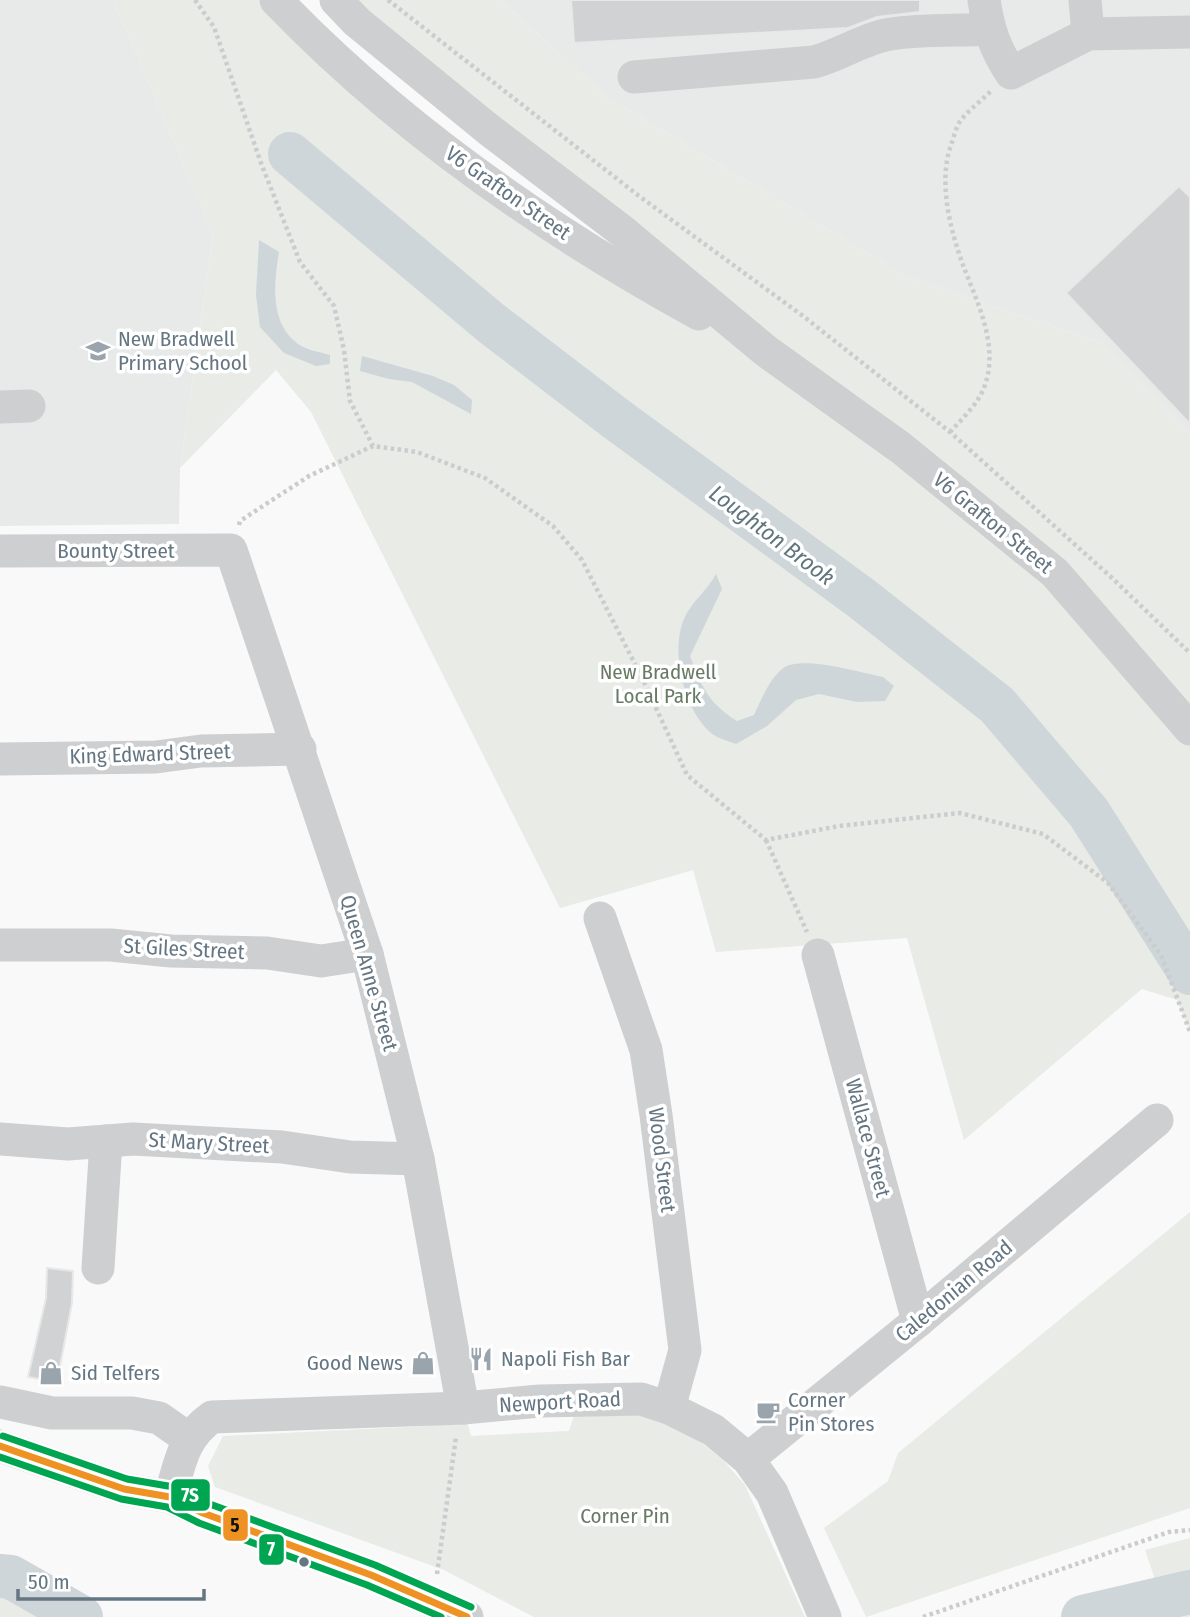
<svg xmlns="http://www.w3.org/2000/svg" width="1190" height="1617" viewBox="0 0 1190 1617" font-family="'Fira Sans Condensed',sans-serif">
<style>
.built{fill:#e8e9e9}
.green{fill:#e8ebe6}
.water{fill:#ced6d9}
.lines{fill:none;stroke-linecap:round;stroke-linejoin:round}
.river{stroke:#ced6d9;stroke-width:44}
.building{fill:#d0d2d3;stroke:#e8e8e8;stroke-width:2}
.path{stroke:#cbcccd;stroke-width:4.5;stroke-dasharray:3.5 3.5;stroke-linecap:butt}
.minor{stroke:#cecfd0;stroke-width:33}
.bus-1-casing{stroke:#fff;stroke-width:12}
.bus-2-casing{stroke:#fff;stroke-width:12}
.bus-3-casing{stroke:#fff;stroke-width:12}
.bus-1{stroke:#ef9224;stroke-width:7}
.bus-2{stroke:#00a551;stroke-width:7}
.bus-3{stroke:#00a551;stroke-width:7}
.bus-dot{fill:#657683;stroke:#fff;stroke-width:2.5}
.labels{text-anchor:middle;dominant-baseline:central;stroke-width:7;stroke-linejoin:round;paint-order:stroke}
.street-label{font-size:21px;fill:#657683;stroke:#fff}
.poi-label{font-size:21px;fill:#657683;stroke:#fff;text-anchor:start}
.park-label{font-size:21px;fill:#687a64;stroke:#fff}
.water-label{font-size:23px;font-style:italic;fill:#60757c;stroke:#fff}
.line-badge{stroke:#fff;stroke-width:2.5}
.badge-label{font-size:19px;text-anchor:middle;font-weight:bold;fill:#fff}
.pale-badge-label{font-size:19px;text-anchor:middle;font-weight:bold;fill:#111}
</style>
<rect width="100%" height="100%" fill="#f9f9f9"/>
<g class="built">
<path d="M 0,0 L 113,0 L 213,234 L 180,468 L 179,524 L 0,526 Z"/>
<path d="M 501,0 L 1190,0 L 1190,433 L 1101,342 L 906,276 L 607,97 Z"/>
</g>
<g class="green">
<path d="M 113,0 L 276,0 L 399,113 L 760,347 L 336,0 L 501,0 L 607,97 L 906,276 L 1101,342 L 1190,433 L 1190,1032 L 1177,1000 L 1142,989 L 964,1140 L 907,938 L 716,952 L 693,870 L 560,908 L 311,412 L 276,370 L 180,468 L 213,234 Z"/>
<path d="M 1190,1212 L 1190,1508 L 866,1617 L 824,1528 L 888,1481 L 898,1453 Z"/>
<path d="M 576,1409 L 637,1415 L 669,1425 L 698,1440 L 724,1461 L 745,1485 L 805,1617 L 534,1617 L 444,1570 L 215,1487 L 208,1466 L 223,1436 L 426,1426 L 467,1421 L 471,1436 L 569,1431 Z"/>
<path d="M 1190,1538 L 1190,1617 L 1168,1617 L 1145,1550 Z"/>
<path d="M 0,1576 L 12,1577 L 81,1617 L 0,1617 Z"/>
</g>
<g class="water">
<path d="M 259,240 L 279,252 C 274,282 269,323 298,344 C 306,350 320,352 330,355 L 330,364 L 316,366 L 284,353 L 260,327 L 256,295 Z"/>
<path d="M 362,356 L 433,376 L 454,385 L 472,400 L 471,414 L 412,382 L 389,379 L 360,371 Z"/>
<path d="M 716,574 L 722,589 L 690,656 C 702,687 708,703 737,721 L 754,715 C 761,700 769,680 782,669 C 801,654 860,673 883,677 L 894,686 L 885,701 L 857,702 L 819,694 L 796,700 L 767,726 L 736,744 C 728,741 717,738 711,733 C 683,709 668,645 687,613 C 695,599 708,589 716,574 Z"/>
</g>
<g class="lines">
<g class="river">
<path d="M 290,154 L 491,323 L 615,418 L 861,598 L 997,705 L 1089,813 L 1190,973"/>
<path d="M 0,1576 L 11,1577 L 81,1617"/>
<path d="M 1083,1617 L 1190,1592"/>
</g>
</g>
<g class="building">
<path d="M 571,0 L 920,0 L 920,12 L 877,17 L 848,28 L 574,43 Z"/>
<path d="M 1179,186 L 1190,197 L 1190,424 L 1066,293 Z"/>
<path d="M 47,1268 L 73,1271 L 72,1303 L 57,1382 L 28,1377 L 46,1298 Z"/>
</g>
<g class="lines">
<g class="path">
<path d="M 195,0 L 214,27 L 261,163 L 300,262 L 334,306 L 344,350 L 350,401 L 373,446"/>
<path d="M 388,0 L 639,196 L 803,316 L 950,432 L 1111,577 L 1190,653"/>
<path d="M 950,432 C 963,418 979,403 985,385 C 999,345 977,302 963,265 C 950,229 938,182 951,145 C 954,137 956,126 961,120 C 970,109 982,100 992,90"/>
<path d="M 239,525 L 240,521 L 309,476 L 373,446 L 417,452 L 485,478 L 553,526 L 582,560 L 644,682 L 687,775 L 766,840 L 839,826 L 960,813 L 1043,834 L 1108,883 L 1161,955 L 1190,1032"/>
<path d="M 766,840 L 807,932"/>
<path d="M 437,1574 L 456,1437"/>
<path d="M 923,1617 L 1169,1532 L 1190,1530"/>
</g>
<g class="minor">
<path d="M 276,0 C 398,127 546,230 699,314"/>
<path d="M 336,0 L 357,22 L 488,129 L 622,231 L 766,351 L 901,448 L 1055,573 L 1190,729"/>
<path d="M 984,0 C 988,28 995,49 1011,73 L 1088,34 L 1190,32"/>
<path d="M 1085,0 L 1088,34"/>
<path d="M 634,77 L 814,62 C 841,55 864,38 891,34 C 923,29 957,31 989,29"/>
<path d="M 0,407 L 29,406"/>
<path d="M 0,551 L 231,550 L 367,954 L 418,1159 L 463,1408"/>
<path d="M 0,759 L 156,757 L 201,751 L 300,749"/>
<path d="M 600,918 L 646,1050 L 656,1115 L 685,1350 L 669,1408"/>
<path d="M 0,945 L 111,945 L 171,951 L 267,953 L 321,961 L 367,954"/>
<path d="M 818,955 L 918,1321"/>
<path d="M 0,1139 L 68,1144 L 133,1139 L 282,1147 L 350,1157 L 418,1159"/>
<path d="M 98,1268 L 106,1141"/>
<path d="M 0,1402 L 52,1413 L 132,1413 L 159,1418 L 189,1439"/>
<path d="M 0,1446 L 124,1489 L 170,1497 L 203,1513 L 371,1575 L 467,1617"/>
<path d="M 748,1459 L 918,1321 L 1157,1120"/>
<path d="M 170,1497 C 180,1464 182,1438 212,1417 L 463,1408 L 540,1401 L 641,1399 L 669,1408 L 713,1430 L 748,1459 L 772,1493 L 825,1617"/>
</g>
<g class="bus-1-casing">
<path id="bus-1" d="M 0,1446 L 124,1489 L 170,1497 L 203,1513 L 371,1575 L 467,1617"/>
</g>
<g class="bus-2-casing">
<path id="bus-2" d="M 0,1457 L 121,1499 L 167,1507 L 199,1523 L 367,1585 L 441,1617"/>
</g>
<g class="bus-3-casing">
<path id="bus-3" d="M 3,1436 L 127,1479 L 174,1487 L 207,1503 L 375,1565 L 471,1607"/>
</g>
<use href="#bus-1" class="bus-1"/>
<use href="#bus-2" class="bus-2"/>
<use href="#bus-3" class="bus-3"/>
</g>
<defs>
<g id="school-bare" transform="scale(1.89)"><path d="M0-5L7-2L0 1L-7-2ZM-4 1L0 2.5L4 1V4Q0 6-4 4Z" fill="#99a4ac" stroke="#fff" stroke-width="2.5" paint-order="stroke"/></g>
<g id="restaurant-bare" transform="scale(1.89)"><path d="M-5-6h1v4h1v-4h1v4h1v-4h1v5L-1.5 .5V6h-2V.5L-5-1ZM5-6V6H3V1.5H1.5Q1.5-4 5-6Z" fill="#99a4ac" stroke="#fff" stroke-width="2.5" paint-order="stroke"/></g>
<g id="shop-bare" transform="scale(1.89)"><path d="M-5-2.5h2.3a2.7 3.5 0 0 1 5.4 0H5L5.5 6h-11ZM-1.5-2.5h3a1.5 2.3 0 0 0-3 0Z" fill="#99a4ac" stroke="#fff" stroke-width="2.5" paint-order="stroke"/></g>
<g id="cafe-bare" transform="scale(1.89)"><path d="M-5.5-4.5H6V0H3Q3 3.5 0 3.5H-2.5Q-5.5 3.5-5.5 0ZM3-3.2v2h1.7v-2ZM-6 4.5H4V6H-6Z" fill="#99a4ac" stroke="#fff" stroke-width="2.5" paint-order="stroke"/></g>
</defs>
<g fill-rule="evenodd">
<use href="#school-bare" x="98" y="351"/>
<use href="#restaurant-bare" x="481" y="1359"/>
<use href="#shop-bare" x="423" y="1363"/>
<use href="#shop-bare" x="51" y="1373"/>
<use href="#cafe-bare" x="768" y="1412"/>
</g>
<circle class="bus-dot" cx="304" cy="1562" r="6"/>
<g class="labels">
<g class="street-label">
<text transform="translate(508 193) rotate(35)">V6 Grafton Street</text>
<text transform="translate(993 523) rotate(39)">V6 Grafton Street</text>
<text x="116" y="551">Bounty Street</text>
<text transform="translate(150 754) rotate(-2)">King Edward Street</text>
<text transform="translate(184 949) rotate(3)">St Giles Street</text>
<text transform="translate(369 973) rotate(74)">Queen Anne Street</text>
<text transform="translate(868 1138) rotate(75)">Wallace Street</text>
<text transform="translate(209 1143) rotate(3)">St Mary Street</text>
<text transform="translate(662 1160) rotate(83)">Wood Street</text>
<text transform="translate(954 1291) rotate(-40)">Caledonian Road</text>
<text transform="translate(560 1402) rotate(-3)">Newport Road</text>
</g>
<g class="poi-label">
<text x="118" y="339">New Bradwell<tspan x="118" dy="24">Primary School</tspan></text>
<text x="501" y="1359">Napoli Fish Bar</text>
<text x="403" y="1363" text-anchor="end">Good News</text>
<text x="71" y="1373">Sid Telfers</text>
<text x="788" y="1400">Corner<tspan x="788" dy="24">Pin Stores</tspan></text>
</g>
<g class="park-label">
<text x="658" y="672">New Bradwell<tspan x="658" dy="24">Local Park</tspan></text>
<text x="625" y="1516">Corner Pin</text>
</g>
<g class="water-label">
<text transform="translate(772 535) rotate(37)">Loughton Brook</text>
</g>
</g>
<g class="line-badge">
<rect x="170" y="1478" width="41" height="34" rx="7" fill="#00a551"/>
<rect x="222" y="1508" width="27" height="34" rx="7" fill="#ef9224"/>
<rect x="258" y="1533" width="27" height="33" rx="7" fill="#00a551"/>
</g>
<g class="badge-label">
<text x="190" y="1502">7S</text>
<text x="271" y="1556">7</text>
</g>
<g class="pale-badge-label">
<text x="235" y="1532">5</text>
</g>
<path d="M18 1589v10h186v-10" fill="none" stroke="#657683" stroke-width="3.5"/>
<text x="28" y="1589" font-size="21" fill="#657683" stroke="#ffffff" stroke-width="5" paint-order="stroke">50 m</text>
</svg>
